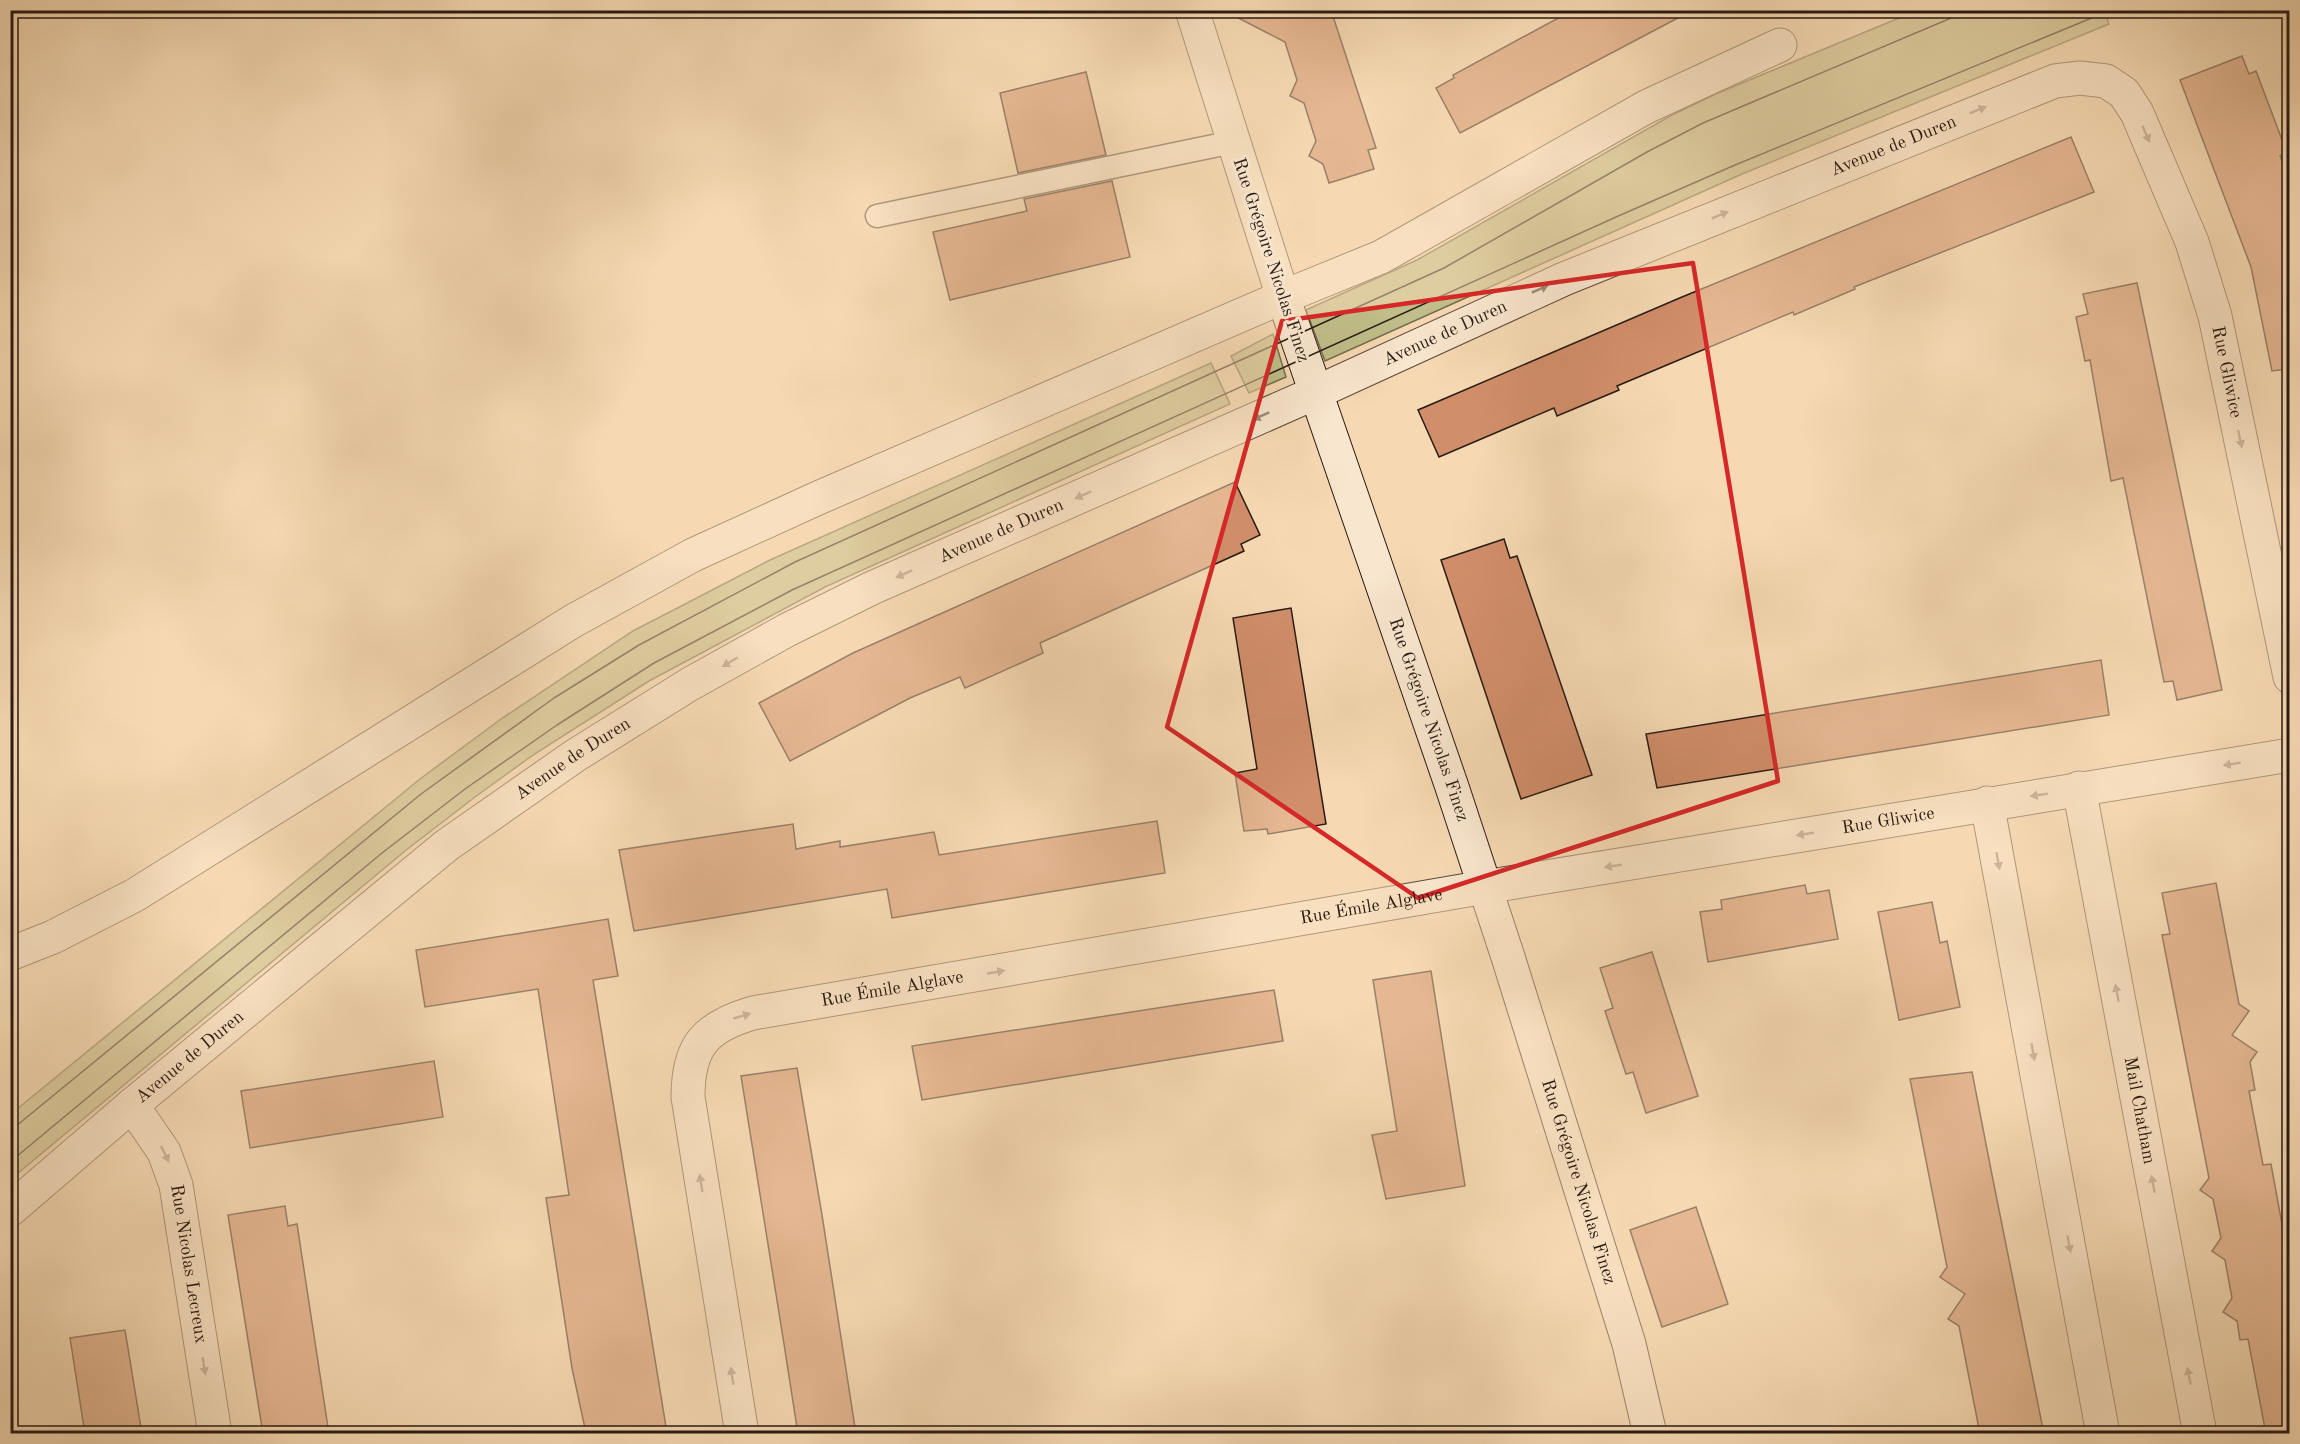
<svg xmlns="http://www.w3.org/2000/svg" width="2300" height="1444" viewBox="0 0 2300 1444" font-family="'Old Standard TT',serif">
<style>
.green{fill:#c0be8a;stroke:#746c4e;stroke-width:1.5}
.building{fill:#d18e6a;stroke:#281a13;stroke-width:1.5}
.lines{fill:none;stroke-linecap:round;stroke-linejoin:round}
.service-casing{stroke:#5c4a3b;stroke-width:25}
.minor-casing{stroke:#5c4a3b;stroke-width:35}
.tertiary-casing{stroke:#5c4a3b;stroke-width:35}
.secondary-casing{stroke:#281a13;stroke-width:35}
.service{stroke:#f9e6ce;stroke-width:22}
.minor{stroke:#f9e6ce;stroke-width:33}
.tertiary{stroke:#f9e6ce;stroke-width:33}
.secondary{stroke:#f9e6ce;stroke-width:33}
.tram{stroke:#281a13;stroke-width:1.5}
.oneway{fill:#9b8a7a}
.marked{fill:none;stroke:#d62828;stroke-width:4.5;stroke-linejoin:round}
.labels{text-anchor:middle;dominant-baseline:central;stroke-width:6;stroke-linejoin:round;paint-order:stroke}
.street-label{font-size:18px;fill:#281a13;stroke:#f9e6ce}
</style>
<rect width="100%" height="100%" fill="#f6d9b3"/>
<filter id="stains"><feTurbulence type="fractalNoise" baseFrequency=".00333" numOctaves="4"/><feColorMatrix values="0 0 0 0 .2 0 0 0 0 .09 0 0 0 0 .02 0 0 0 .5 -.17"/></filter>
<radialGradient id="worn" r=".72"><stop offset=".6" stop-color="#630" stop-opacity="0"/><stop offset="1" stop-color="#630" stop-opacity=".3"/></radialGradient>
<g class="green">
<path d="M 1916,11 L 2104,11 L 2109,24 L 1742,174 L 1325,361 L 1306,310 L 1417,260 L 1672,115 L 1718,93 Z"/>
<path d="M 1273,334 L 1286,377 L 1249,393 L 1231,356 Z"/>
<path d="M 1211,363 L 1230,404 L 825,587 L 649,681 L 533,755 L 475,797 L 405,851 L 11,1179 L 11,1114 L 420,779 L 501,719 L 633,631 L 770,560 Z"/>
</g>
<g class="building">
<path d="M 1223,10 L 1331,10 L 1376,148 L 1368,150 L 1374,169 L 1329,183 L 1323,164 L 1309,156 L 1316,141 L 1304,103 L 1290,96 L 1297,80 L 1285,42 Z"/>
<path d="M 1573,10 L 1693,10 L 1460,133 L 1436,88 L 1454,78 L 1453,75 Z"/>
<path d="M 2242,56 L 2249,74 L 2256,71 L 2287,153 L 2280,156 L 2289,180 L 2289,369 L 2272,371 L 2251,267 L 2180,80 Z"/>
<path d="M 1086,72 L 1106,155 L 1018,173 L 1000,93 Z"/>
<path d="M 2071,137 L 2094,192 L 1854,287 L 1855,289 L 1794,315 L 1793,312 L 1617,386 L 1619,390 L 1557,416 L 1554,408 L 1439,457 L 1418,410 L 1682,297 Z"/>
<path d="M 1112,181 L 1130,257 L 950,300 L 933,232 L 1027,211 L 1024,199 Z"/>
<path d="M 2137,283 L 2222,690 L 2177,700 L 2173,681 L 2164,682 L 2123,478 L 2111,481 L 2090,360 L 2085,361 L 2076,317 L 2088,314 L 2083,294 Z"/>
<path d="M 1235,482 L 1260,535 L 1241,544 L 1244,551 L 1040,643 L 1043,653 L 965,688 L 960,677 L 910,698 L 790,761 L 759,703 L 853,653 Z"/>
<path d="M 1504,539 L 1510,558 L 1517,556 L 1592,775 L 1521,799 L 1441,560 Z"/>
<path d="M 1291,608 L 1326,824 L 1268,834 L 1267,829 L 1244,831 L 1235,773 L 1257,769 L 1233,618 Z"/>
<path d="M 2101,660 L 2109,715 L 1657,788 L 1646,734 Z"/>
<path d="M 1157,821 L 1165,873 L 892,918 L 887,889 L 634,931 L 619,850 L 793,824 L 796,849 L 840,841 L 840,847 L 934,832 L 939,855 Z"/>
<path d="M 2216,883 L 2239,1004 L 2249,1011 L 2232,1035 L 2257,1052 L 2250,1062 L 2255,1090 L 2249,1091 L 2263,1165 L 2271,1164 L 2289,1263 L 2289,1434 L 2266,1434 L 2248,1339 L 2240,1340 L 2237,1321 L 2223,1312 L 2232,1298 L 2225,1260 L 2212,1251 L 2221,1238 L 2213,1199 L 2200,1190 L 2209,1178 L 2162,935 L 2170,934 L 2162,893 Z"/>
<path d="M 1805,885 L 1807,894 L 1829,890 L 1838,939 L 1708,962 L 1700,912 L 1722,909 L 1721,900 Z"/>
<path d="M 1932,902 L 1940,943 L 1947,941 L 1960,1007 L 1899,1020 L 1878,912 Z"/>
<path d="M 608,919 L 618,976 L 593,980 L 667,1433 L 586,1433 L 572,1368 L 546,1198 L 569,1195 L 538,989 L 425,1007 L 416,950 Z"/>
<path d="M 1652,952 L 1698,1096 L 1646,1113 L 1633,1072 L 1626,1074 L 1605,1011 L 1613,1008 L 1600,968 Z"/>
<path d="M 1431,971 L 1465,1186 L 1386,1199 L 1372,1135 L 1397,1131 L 1373,980 Z"/>
<path d="M 1274,990 L 1283,1041 L 922,1100 L 912,1046 Z"/>
<path d="M 434,1061 L 443,1117 L 250,1148 L 241,1091 Z"/>
<path d="M 797,1068 L 822,1215 L 856,1434 L 798,1434 L 784,1344 L 741,1076 Z"/>
<path d="M 1972,1072 L 1992,1175 L 2044,1434 L 1980,1434 L 1959,1326 L 1948,1319 L 1965,1294 L 1940,1277 L 1947,1267 L 1910,1079 Z"/>
<path d="M 285,1206 L 288,1226 L 297,1224 L 329,1434 L 263,1434 L 228,1215 Z"/>
<path d="M 1696,1207 L 1728,1304 L 1662,1327 L 1630,1230 Z"/>
<path d="M 125,1330 L 142,1434 L 85,1434 L 70,1338 Z"/>
</g>
<g class="lines">
<g class="service-casing">
<path id="service" d="M 877,216 L 1233,142"/>
</g>
<g class="minor-casing">
<g id="minor">
<path id="s1" d="M 2079,788 L 2200,1434"/>
<path d="M 1987,803 L 2103,1434"/>
<path d="M 10,954 L 53,937 L 135,895 L 573,621 L 693,555 L 818,498 L 1283,297 L 1381,257 L 1646,107 L 1780,45"/>
<path id="s2" d="M 132,1105 L 164,1152 L 176,1185 L 215,1434"/>
<path id="s3" d="M 10,1210 L 132,1105 L 447,845 L 576,755 L 690,684 L 787,630 L 872,588 L 1315,393 L 1564,279 L 2055,81 L 2080,78 L 2106,81 L 2124,93 L 2137,113 L 2192,242 L 2215,316 L 2290,677"/>
<path id="s4" d="M 742,1434 L 688,1097 C 688,1046 705,1027 753,1013 L 1485,887 L 2290,755"/>
</g>
</g>
<g class="tertiary-casing">
<path id="tertiary" d="M 1192,10 L 1283,297"/>
</g>
<g class="secondary-casing">
<g id="secondary">
<path id="s5" d="M 1283,297 L 1452,787 L 1508,957 L 1629,1344 L 1650,1434"/>
</g>
</g>
<use href="#service" class="service"/>
<use href="#minor" class="minor"/>
<use href="#tertiary" class="tertiary"/>
<use href="#secondary" class="secondary"/>
<g class="tram">
<path d="M 10,1131 L 421,794 L 554,698 L 639,645 L 795,562 L 1444,268 L 1647,152 L 1703,123 L 1970,10"/>
<path d="M 10,1162 L 382,853 L 465,789 L 557,725 L 654,663 L 792,590 L 1616,217 L 1735,165 L 2111,10"/>
</g>
</g>
<defs><path id="oneway-solid" d="M-6-.8H1V-3.2L6.5 0L1 3.2V.8H-6Z" transform="scale(1.5)"/></defs>
<g class="oneway">
<use href="#oneway-solid" transform="translate(1978 110) rotate(-22)"/>
<use href="#oneway-solid" transform="translate(2146 134) rotate(67)"/>
<use href="#oneway-solid" transform="translate(1720 215) rotate(-22)"/>
<use href="#oneway-solid" transform="translate(1540 289) rotate(-24)"/>
<use href="#oneway-solid" transform="translate(1261 416) rotate(156)"/>
<use href="#oneway-solid" transform="translate(2240 439) rotate(78)"/>
<use href="#oneway-solid" transform="translate(1083 495) rotate(156)"/>
<use href="#oneway-solid" transform="translate(904 574) rotate(156)"/>
<use href="#oneway-solid" transform="translate(730 662) rotate(150)"/>
<use href="#oneway-solid" transform="translate(2232 764) rotate(171)"/>
<use href="#oneway-solid" transform="translate(2039 795) rotate(171)"/>
<use href="#oneway-solid" transform="translate(1805 834) rotate(171)"/>
<use href="#oneway-solid" transform="translate(1998 861) rotate(80)"/>
<use href="#oneway-solid" transform="translate(1613 866) rotate(171)"/>
<use href="#oneway-solid" transform="translate(996 972) rotate(-10)"/>
<use href="#oneway-solid" transform="translate(2117 993) rotate(-101)"/>
<use href="#oneway-solid" transform="translate(742 1016) rotate(-16)"/>
<use href="#oneway-solid" transform="translate(2033 1052) rotate(80)"/>
<use href="#oneway-solid" transform="translate(165 1154) rotate(64)"/>
<use href="#oneway-solid" transform="translate(701 1183) rotate(-99)"/>
<use href="#oneway-solid" transform="translate(2153 1184) rotate(-101)"/>
<use href="#oneway-solid" transform="translate(2069 1244) rotate(80)"/>
<use href="#oneway-solid" transform="translate(204 1366) rotate(81)"/>
<use href="#oneway-solid" transform="translate(732 1376) rotate(-99)"/>
<use href="#oneway-solid" transform="translate(2189 1376) rotate(-101)"/>
</g>
<path d="M0 0H2300V1444H0ZM 1693,263 L 1778,781 L 1418,898 L 1167,727 L 1282,321 Z" fill="#f6d9b3" fill-opacity=".55" fill-rule="evenodd"/>
<path class="marked" d="M 1693,263 L 1778,781 L 1418,898 L 1167,727 L 1282,321 Z"/>
<g class="labels">
<g class="street-label">
<text stroke="none"><textPath href="#s3" startOffset="2180">Avenue de Duren</textPath></text>
<text transform="translate(1271 260) rotate(72)">Rue Grégoire Nicolas Finez</text>
<text stroke="none"><textPath href="#s3" startOffset="1694">Avenue de Duren</textPath></text>
<text stroke="none"><textPath href="#s3" startOffset="2726">Rue Gliwice</textPath></text>
<text stroke="none"><textPath href="#s3" startOffset="1208">Avenue de Duren</textPath></text>
<text stroke="none"><textPath href="#s5" startOffset="447">Rue Grégoire Nicolas Finez</textPath></text>
<text stroke="none"><textPath href="#s3" startOffset="722">Avenue de Duren</textPath></text>
<text stroke="none"><textPath href="#s4" startOffset="1610">Rue Gliwice</textPath></text>
<text stroke="none"><textPath href="#s4" startOffset="1086">Rue Émile Alglave</textPath></text>
<text stroke="none"><textPath href="#s4" startOffset="600">Rue Émile Alglave</textPath></text>
<text stroke="none"><textPath href="#s3" startOffset="236">Avenue de Duren</textPath></text>
<text stroke="none"><textPath href="#s1" startOffset="328">Mail Chatham</textPath></text>
<text stroke="none"><textPath href="#s5" startOffset="933">Rue Grégoire Nicolas Finez</textPath></text>
<text stroke="none"><textPath href="#s2" startOffset="172">Rue Nicolas Lecreux</textPath></text>
</g>
</g>
<rect width="2300" height="1444" fill="none" stroke="#f6d9b3" stroke-width="36"/>
<rect x="12" y="12" width="2276" height="1420" fill="none" stroke="#281a13" stroke-width="3"/>
<rect x="18" y="18" width="2264" height="1408" fill="none" stroke="#281a13" stroke-width="1.5"/>
<rect width="100%" height="100%" filter="url(#stains)"/>
<rect width="100%" height="100%" fill="url(#worn)"/>
</svg>
